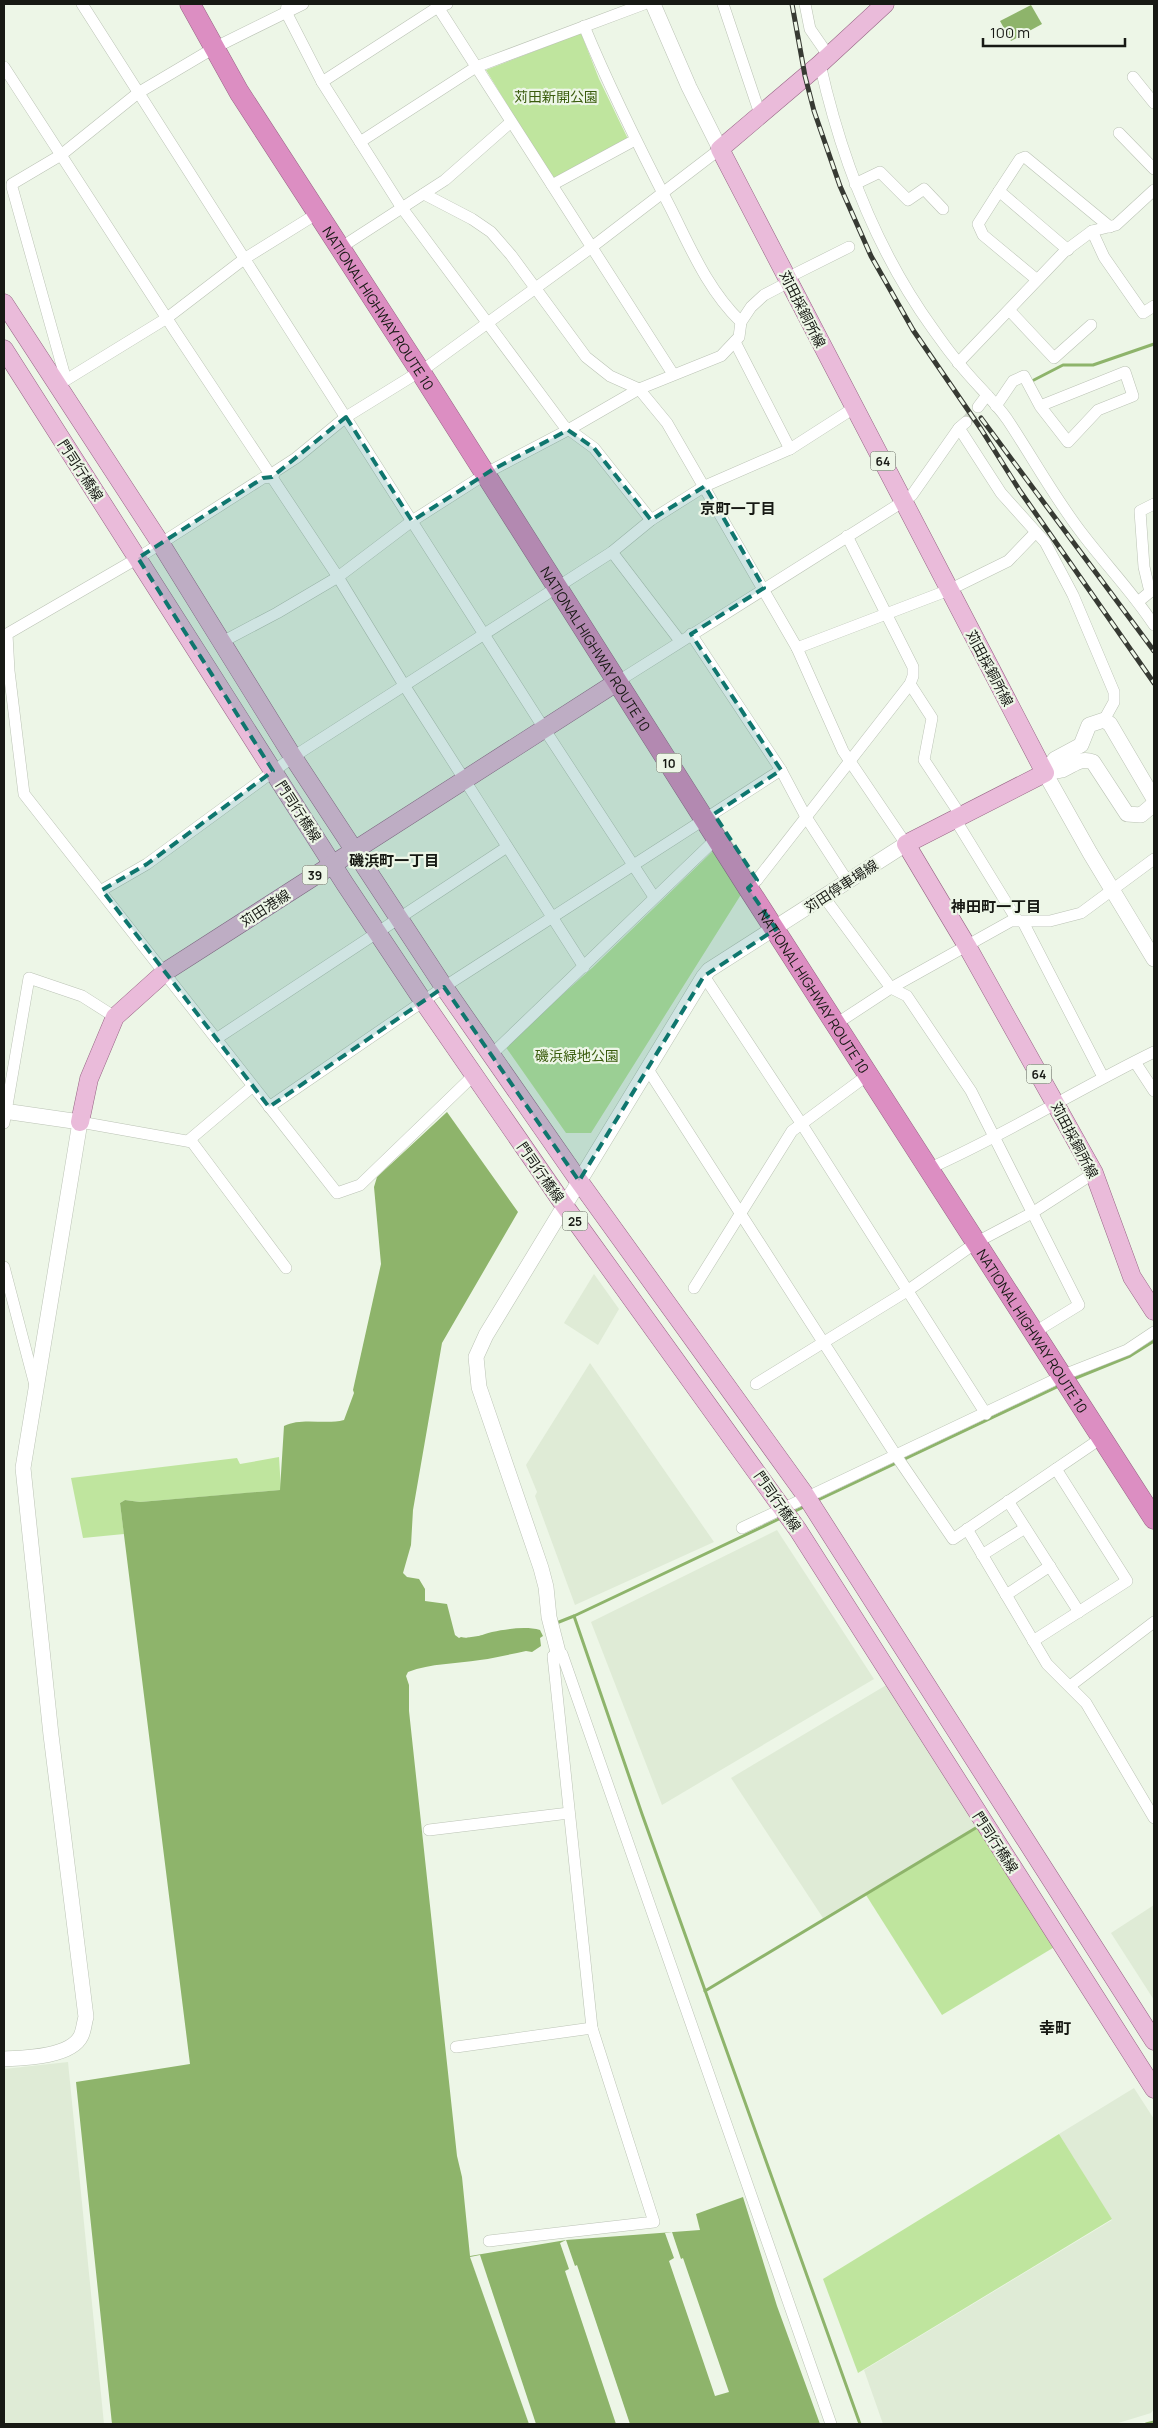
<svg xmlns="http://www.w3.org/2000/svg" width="1158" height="2428" viewBox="0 0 1158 2428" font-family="Manrope,'Noto Sans JP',sans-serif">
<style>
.built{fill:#dfebd6}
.green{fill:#bfe59e}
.water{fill:#8eb46b}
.pier{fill:#edf6e7}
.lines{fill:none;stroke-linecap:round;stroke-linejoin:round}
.stream{stroke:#8eb46b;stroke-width:3}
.street-tunnel{stroke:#cdd5c7;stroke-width:11;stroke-dasharray:11 5.5;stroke-linecap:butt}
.street-casing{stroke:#bbc3b5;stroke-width:12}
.secondary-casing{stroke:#bbc3b5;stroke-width:16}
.primary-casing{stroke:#976585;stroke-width:19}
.highway-casing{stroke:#976585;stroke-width:21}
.street{stroke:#fff;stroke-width:11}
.secondary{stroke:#fff;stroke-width:15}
.primary{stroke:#eabbda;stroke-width:18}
.highway{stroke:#dc8ec2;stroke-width:20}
.rail-casing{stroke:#373a33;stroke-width:5}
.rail{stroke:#edf6e7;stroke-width:3;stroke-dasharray:9;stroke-linecap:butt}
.marked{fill:#0f766e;fill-opacity:0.2;stroke:#0f766e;stroke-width:4;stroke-dasharray:10 6;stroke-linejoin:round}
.labels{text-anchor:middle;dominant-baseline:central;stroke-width:4.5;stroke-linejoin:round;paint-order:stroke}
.shield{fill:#edf6e7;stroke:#575b53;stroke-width:1}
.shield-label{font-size:12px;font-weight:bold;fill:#171914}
.park-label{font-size:14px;fill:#3a5c0d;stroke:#edf6e7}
.street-label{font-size:14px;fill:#171914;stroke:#edf6e7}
.neighbourhood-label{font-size:15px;font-weight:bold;fill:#171914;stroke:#edf6e7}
.quarter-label{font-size:16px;font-weight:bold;fill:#171914;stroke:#edf6e7}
</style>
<rect width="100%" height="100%" fill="#edf6e7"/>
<g class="built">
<path d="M 594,1274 L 619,1309 L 598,1345 L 564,1323 Z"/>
<path d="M 590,1363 L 714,1542 L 575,1605 L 535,1496 L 537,1492 L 526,1465 Z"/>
<path d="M 777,1530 L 874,1679 L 662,1805 L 591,1622 Z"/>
<path d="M 893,1681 L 984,1823 L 823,1918 L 731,1778 Z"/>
<path d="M 1154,1905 L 1154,2000 L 1111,1933 Z"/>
<path d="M 68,2062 L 104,2424 L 4,2424 L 4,2069 Z"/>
<path d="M 1134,2088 L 1154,2119 L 1154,2409 L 1151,2413 L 1115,2424 L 883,2424 L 864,2370 L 1112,2220 L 1059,2134 Z"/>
</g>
<g class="green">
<path d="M 581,33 L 599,79 L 628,139 L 553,180 L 486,70 Z"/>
<path d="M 715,849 L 742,893 L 591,1133 L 566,1133 L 505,1046 L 592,968 Z"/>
<path d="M 279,1457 L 281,1490 L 140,1502 L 125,1500 L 120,1503 L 124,1534 L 83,1538 L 71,1478 L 237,1458 L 240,1464 Z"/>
<path d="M 984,1823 L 1061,1943 L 942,2015 L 866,1895 Z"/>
<path d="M 1059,2134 L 1112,2219 L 858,2373 L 823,2279 Z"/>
</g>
<g class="water">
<path d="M 1031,5 L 1042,24 L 1011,41 L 1000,21 Z"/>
<path d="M 447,1112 L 518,1212 L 442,1343 L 413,1510 L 411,1545 L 403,1573 L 407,1577 L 419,1579 L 425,1589 L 425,1601 L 447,1604 L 455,1635 L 459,1638 L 461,1637 C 477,1640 478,1635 492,1632 C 507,1629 526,1626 540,1630 L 543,1636 L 540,1638 L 541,1646 L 532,1652 L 526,1651 C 511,1654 496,1658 480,1660 C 456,1664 431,1663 408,1672 L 406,1676 L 409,1685 L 409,1711 L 457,2156 L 462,2177 L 470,2256 L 566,2240 L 700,2230 L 696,2214 L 743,2197 L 777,2306 L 820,2424 L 112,2424 L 76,2082 L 190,2064 L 120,1503 L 125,1500 L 140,1502 L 280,1490 L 284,1426 C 302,1417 325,1425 344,1420 L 354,1393 L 353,1390 L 381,1264 L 374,1187 L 377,1177 Z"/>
</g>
<g class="pier">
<path d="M 672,2232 L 681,2259 L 683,2258 L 729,2392 L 715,2396 L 669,2261 L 674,2258 L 665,2233 Z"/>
<path d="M 566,2240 L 575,2266 L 577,2265 L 630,2424 L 616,2424 L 565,2271 L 569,2269 L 560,2243 Z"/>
<path d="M 480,2255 L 536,2424 L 529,2424 L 470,2257 Z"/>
</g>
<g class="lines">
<g class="stream">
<path d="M 1030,382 L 1063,365 L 1093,365 L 1154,344"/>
<path d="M 1071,1380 L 1130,1356 L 1154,1341"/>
<path d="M 816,1501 L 1059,1386"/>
<path d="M 791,1513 L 806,1506"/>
<path d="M 781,1518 L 574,1616 L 642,1814 L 860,2424"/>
<path d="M 554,1624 L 574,1616"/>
<path d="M 468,1639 L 482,1637"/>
<path d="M 705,1991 L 979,1826"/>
<path d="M 1146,2424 L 1154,2422"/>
</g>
<path class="street-tunnel" d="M 966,422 L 978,407"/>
<g class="street-casing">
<g id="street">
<path d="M 82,4 L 545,730 L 654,897"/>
<path d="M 303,4 L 214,48 L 138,93 L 61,155 L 12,184 L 12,187 L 66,380 L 167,318 L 244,259 L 318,213"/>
<path d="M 436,4 L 673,374"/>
<path d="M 723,4 L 760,114"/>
<path d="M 805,4 L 810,29 L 828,55"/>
<path d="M 287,5 L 286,12 L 322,82 L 402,208 L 564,426 L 594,448 L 651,520"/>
<path d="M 584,26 C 610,89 640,149 671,209 C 691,249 708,290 741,322"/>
<path d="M 820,64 C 841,158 876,250 933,329 C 941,340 949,352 958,362 C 973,382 993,399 1007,419 C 1033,458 1055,499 1084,536 C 1107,566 1133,593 1154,625"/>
<path d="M 4,67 L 175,331 L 338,577 L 404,685 L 584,967"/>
<path d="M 1133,77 L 1154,103"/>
<path d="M 322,82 L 438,7 L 447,4"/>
<path d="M 1119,133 L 1154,169"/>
<path d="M 360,142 L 476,67 L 644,4"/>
<path d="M 855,184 L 880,172 L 908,200 L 924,189 L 943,209"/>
<path d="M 552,185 L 635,140"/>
<path d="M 999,191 L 1020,159 L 1025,157 L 1110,227"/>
<path d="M 424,194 L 472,219 L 491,232 L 511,255 L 586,357 L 610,376 L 639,389 L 667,423 L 797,648 L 843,751 L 906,844"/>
<path d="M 1092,231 L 1104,257 L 1143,313 L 1154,306"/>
<path d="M 340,248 L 445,180 L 511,122"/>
<path d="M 787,278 L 849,247"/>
<path d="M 1036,279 L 983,235 L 978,224 L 999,191 L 1068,250"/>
<path d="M 1010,311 L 1054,358 L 1091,325"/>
<path d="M 735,342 L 790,449"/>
<path d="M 958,363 L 1065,251 L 1092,231 L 1116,225 L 1154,190"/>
<path d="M 996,406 L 1013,381 L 1024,376 L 1040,406 L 1125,372 L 1133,396 L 1098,410 L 1068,442 L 1040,406"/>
<path d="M 978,407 L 987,395"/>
<path d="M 959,428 L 1001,493 L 1045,542 L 1073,595 L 1114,692 L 1114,702 L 1104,720"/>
<path d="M 612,552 L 680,641"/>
<path d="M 1139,601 L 1150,592 L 1144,567 L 1140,511 L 1154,504"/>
<path d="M 691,634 L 781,770 L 806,817 L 848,882"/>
<path d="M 222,642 L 277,613 L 338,577 L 412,521 L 492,470 L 568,430 L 639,389 L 721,356 L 739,337 L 741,322 L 751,307 L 764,295 L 789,282"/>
<path d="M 797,648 L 949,590 L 1008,561 L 1036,532"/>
<path d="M 617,682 L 904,501 L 912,495 L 959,428 L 966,422"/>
<path d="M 910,684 L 932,718 L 924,760 L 961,816"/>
<path d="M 955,819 L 1017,920"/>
<path d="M 748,888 L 757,880 L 910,684 L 913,676 L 913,667 L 847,536"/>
<path d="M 102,890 L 147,864 L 293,757 L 612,552 L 651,520 L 705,486 L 790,449 L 854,408"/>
<path d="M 824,897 L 891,988 L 907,996 L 971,1091 L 1079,1305 L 1035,1332"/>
<path d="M 1023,922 L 1103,1077"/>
<path d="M 704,976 L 801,1123 L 986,1414"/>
<path d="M 836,1024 L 891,988 L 1011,921 L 1050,921 L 1081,913 L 1154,859"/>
<path d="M 216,1039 L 507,847"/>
<path d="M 491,1055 L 717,838"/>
<path d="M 1135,1062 L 1154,1091"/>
<path d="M 647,1068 L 897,1457 L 953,1539 L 1103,1437"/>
<path d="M 474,1075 L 360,1185 L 337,1193 L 24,794 L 9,671 L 7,634 L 138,558 L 263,478 L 272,477 L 276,471 L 296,458 L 346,417 L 427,367 L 592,247 L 720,149"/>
<path d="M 269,1107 L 444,987 L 781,770"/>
<path d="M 80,1122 L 192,1142 L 286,1268"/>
<path d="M 4,1123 L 29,978 L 82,996 L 115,1017"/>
<path d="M 188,1141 L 253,1086"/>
<path d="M 930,1168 C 1007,1134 1078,1089 1154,1052"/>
<path d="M 4,1267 L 35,1385"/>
<path d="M 694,1288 L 792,1131 L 869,1074"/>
<path d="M 756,1384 L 907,1291 L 977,1242 L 1032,1213 L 1094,1173"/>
<path d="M 1008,1501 L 1079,1612"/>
<path d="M 742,1528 L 1071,1372 L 1127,1350 L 1154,1332"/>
<path d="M 967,1529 L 1047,1664 L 1086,1703 L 1154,1818"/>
<path d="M 982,1555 L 1025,1528"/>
<path d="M 1006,1595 L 1050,1566"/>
<path d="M 1033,1641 L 1127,1581 L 1056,1469"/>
<path d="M 1070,1686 L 1154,1622"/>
<path d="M 429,1830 L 569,1813"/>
<path d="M 456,2047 L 592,2028"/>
<path d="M 489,2241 L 654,2222 L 592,2028 L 553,1656 L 558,1652 L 562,1654 L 831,2424"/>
</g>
</g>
<g class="secondary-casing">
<g id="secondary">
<path d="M 653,4 L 689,87 L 720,149"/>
<path d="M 1045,773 L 1090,853 L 1154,959"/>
<path d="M 1045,773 L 1055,759 L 1081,745 L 1089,725 L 1104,720 L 1110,724 L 1154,799"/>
<path d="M 1045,773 C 1050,772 1057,771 1062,770 C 1074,765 1080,757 1093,762 L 1127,814 L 1141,815 L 1154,804"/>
<path d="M 4,1111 L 80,1122 L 23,1468 L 51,1735 L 86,2017 C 84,2023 84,2030 81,2036 C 71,2057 24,2058 4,2059"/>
<path d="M 558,1652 L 549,1617 L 546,1587 L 541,1568 L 479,1387 L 476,1357 L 486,1335 L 704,976 L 709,970 L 906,844"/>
</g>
</g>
<g class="primary-casing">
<g id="primary">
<path d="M 885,4 L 820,64 L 720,149 L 1045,773 L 906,844 L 967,946 L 1094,1173 L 1132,1277 L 1154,1311"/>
<path d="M 4,303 L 161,544 L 293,757 L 444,987 L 579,1181 L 806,1496 L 1154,2041"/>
<path d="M 4,349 L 345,884 L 423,1001 L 564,1205 L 798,1530 L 1154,2089"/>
<path d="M 80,1122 L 89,1079 L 115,1017 L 165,972 L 617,682"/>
</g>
</g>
<g class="highway-casing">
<g id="highway">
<path id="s1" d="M 190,4 L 239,92 L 420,371 L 748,888 L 1154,1519"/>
</g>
</g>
<use href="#street" class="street"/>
<use href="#secondary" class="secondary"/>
<use href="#primary" class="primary"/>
<use href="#highway" class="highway"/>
<g class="rail-casing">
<g id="rail">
<path d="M 792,4 L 805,76 L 814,111 L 840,186 L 871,256 L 913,330 L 981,429 L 1020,491 L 1154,683"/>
<path d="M 981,418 L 1154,651"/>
</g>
</g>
<use href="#rail" class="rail"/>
</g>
<path class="marked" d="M 346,417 L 412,521 L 492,470 L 568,430 L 594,448 L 651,520 L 705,486 L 764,588 L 691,634 L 781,770 L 714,814 L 757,880 L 748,888 L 776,929 L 704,976 L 579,1181 L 444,987 L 269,1107 L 102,890 L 147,864 L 273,771 L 138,558 L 263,478 L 272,477 Z"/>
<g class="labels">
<g class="shield">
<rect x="870.5" y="451.5" width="25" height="19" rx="4"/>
<rect x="656.5" y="753.5" width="25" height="19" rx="4"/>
<rect x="302.5" y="865.5" width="25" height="19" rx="4"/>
<rect x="1026.5" y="1064.5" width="25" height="19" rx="4"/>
<rect x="562.5" y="1211.5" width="25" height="19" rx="4"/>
</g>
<g class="shield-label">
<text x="883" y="461">64</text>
<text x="669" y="763">10</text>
<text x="315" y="875">39</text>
<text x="1039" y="1074">64</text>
<text x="575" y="1221">25</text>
</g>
<g class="park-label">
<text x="556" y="96">苅田新開公園</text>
<text x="577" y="1055">磯浜緑地公園</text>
</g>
<g class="street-label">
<text stroke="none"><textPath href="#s1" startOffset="358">NATIONAL HIGHWAY ROUTE 10</textPath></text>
<text transform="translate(803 309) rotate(63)">苅田採銅所線</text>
<text transform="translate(81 470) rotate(57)">門司行橋線</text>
<text stroke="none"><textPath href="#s1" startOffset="762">NATIONAL HIGHWAY ROUTE 10</textPath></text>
<text transform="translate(990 668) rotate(62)">苅田採銅所線</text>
<text transform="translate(299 811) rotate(57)">門司行橋線</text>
<text transform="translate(841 886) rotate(-33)">苅田停車場線</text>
<text transform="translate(265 908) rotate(-33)">苅田港線</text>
<text stroke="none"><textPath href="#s1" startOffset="1168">NATIONAL HIGHWAY ROUTE 10</textPath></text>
<text transform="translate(1075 1140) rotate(62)">苅田採銅所線</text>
<text transform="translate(541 1172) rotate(55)">門司行橋線</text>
<text stroke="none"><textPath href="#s1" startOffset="1572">NATIONAL HIGHWAY ROUTE 10</textPath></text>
<text transform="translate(778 1501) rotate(55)">門司行橋線</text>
<text transform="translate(996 1842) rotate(57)">門司行橋線</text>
</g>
<g class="neighbourhood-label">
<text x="738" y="508">京町一丁目</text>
<text x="394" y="860">磯浜町一丁目</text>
<text x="996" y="906">神田町一丁目</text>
</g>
<g class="quarter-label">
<text x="1055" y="2028">幸町</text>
</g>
</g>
<rect width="1158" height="2428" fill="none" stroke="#171914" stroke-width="10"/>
<path d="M983 38v8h142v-8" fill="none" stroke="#171914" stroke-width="2.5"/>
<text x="990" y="38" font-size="15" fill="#171914" stroke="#edf6e7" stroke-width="4" paint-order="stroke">100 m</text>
</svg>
